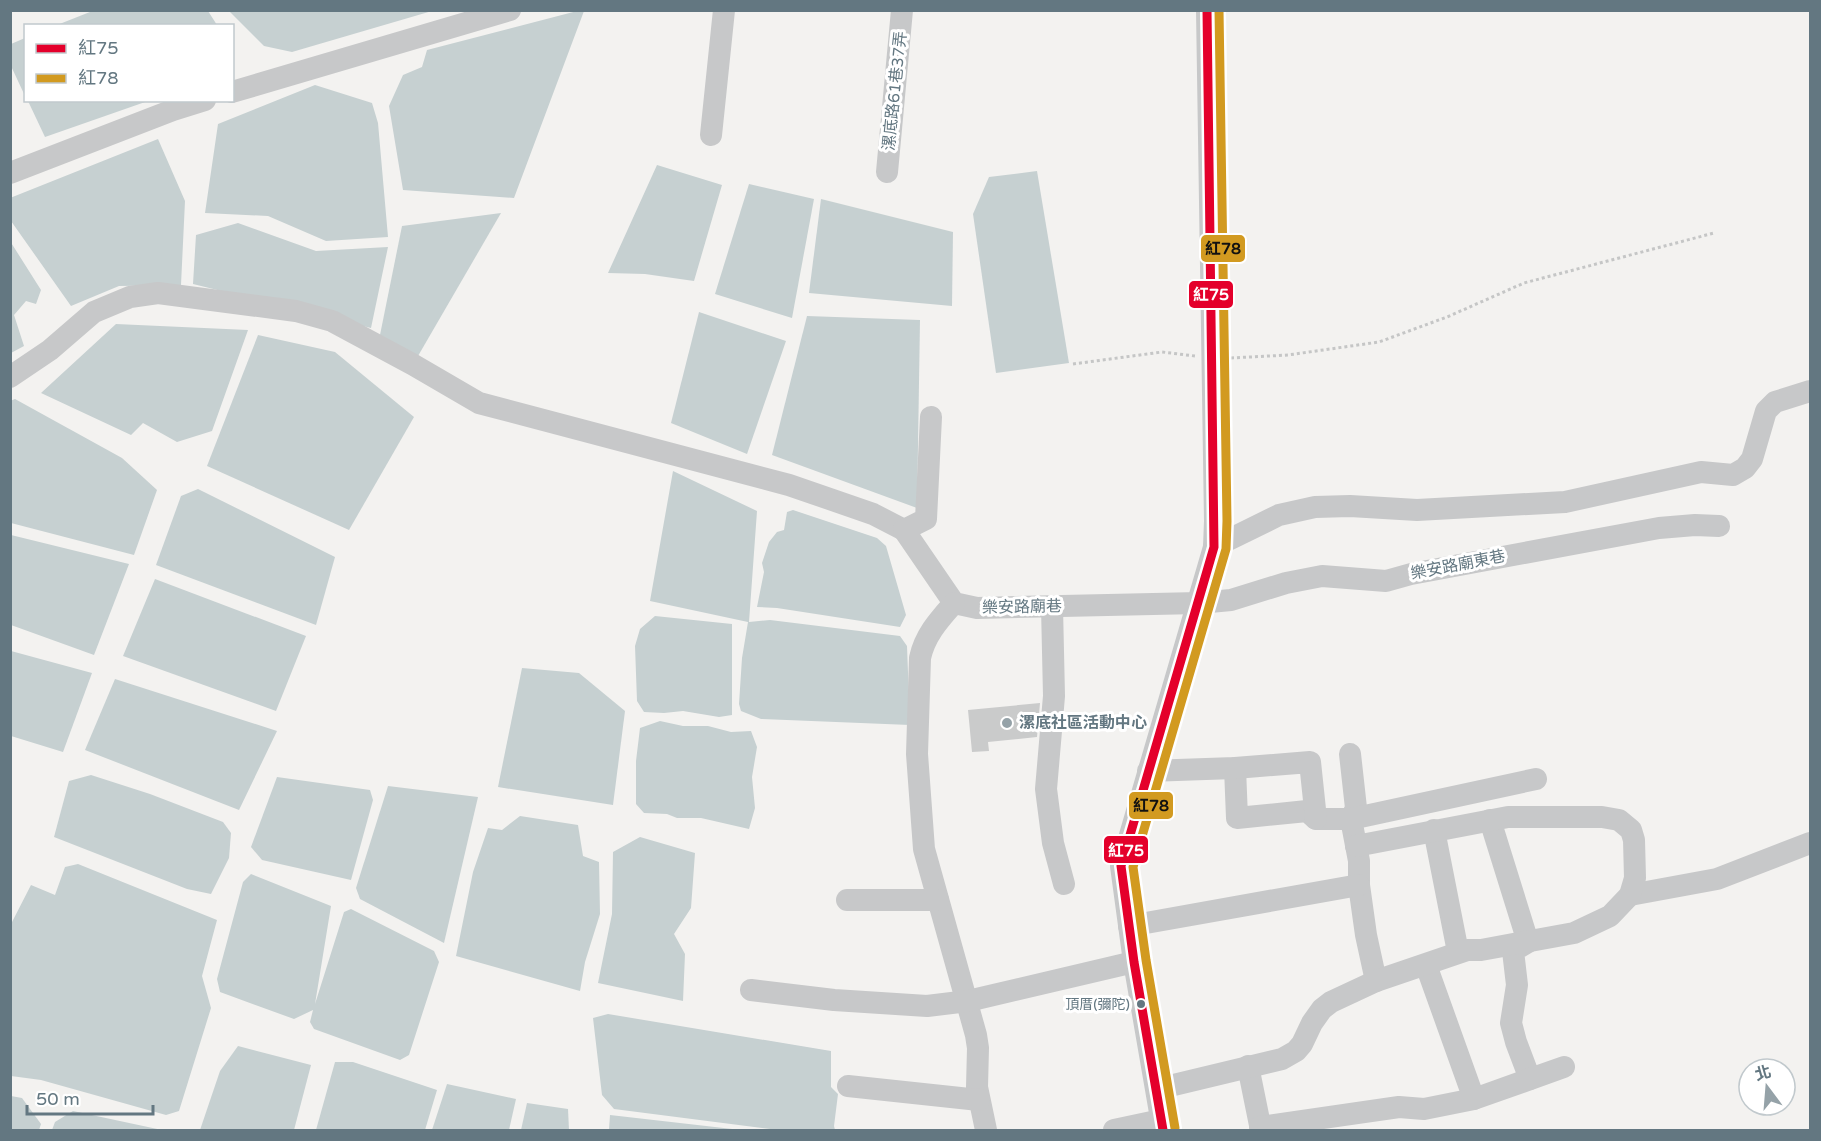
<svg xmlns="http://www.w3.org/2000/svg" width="1821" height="1141" viewBox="0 0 1821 1141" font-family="'Varela Round','Noto Sans TC',sans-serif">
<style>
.water{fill:#c6d0d1}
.building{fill:#cacbcb}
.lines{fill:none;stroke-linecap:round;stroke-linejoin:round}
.path{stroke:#c5c6c6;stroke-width:3;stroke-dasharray:3 3;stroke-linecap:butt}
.minor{stroke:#c7c8c9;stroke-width:22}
.bus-1-casing{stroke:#fff;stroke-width:14}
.bus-2-casing{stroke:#fff;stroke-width:14}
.bus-1{stroke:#e4002b;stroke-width:9}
.bus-2{stroke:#d29a20;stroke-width:9}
.poi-dot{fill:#95a2a8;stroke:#fff;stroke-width:2}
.bus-dot{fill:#637781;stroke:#fff;stroke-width:2}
.labels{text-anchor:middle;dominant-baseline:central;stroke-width:6;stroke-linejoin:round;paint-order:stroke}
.bus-label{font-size:14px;fill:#637781;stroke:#fff;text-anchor:end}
.street-label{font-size:16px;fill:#637781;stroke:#fff}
.poi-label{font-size:16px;font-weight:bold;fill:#637781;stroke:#fff;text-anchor:start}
.line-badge{stroke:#fff;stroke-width:2}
.badge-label{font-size:16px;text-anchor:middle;font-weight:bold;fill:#fff}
.pale-badge-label{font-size:16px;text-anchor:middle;font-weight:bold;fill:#111}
</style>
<rect width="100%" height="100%" fill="#f3f2f0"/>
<g class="water">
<path d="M 95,10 L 208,11 L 217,25 L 57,25 Z"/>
<path d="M 581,10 L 584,11 L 514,198 L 403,190 L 389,106 L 403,75 L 422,67 L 427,50 Z"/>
<path d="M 229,11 L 432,11 L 292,52 L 264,46 Z"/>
<path d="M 25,38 L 25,96 L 11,66 L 11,44 Z"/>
<path d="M 315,85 L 372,103 L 378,123 L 388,237 L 326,241 L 268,216 L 205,213 L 218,124 Z"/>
<path d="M 28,101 L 148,101 L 45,137 Z"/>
<path d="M 158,139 L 185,201 L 181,285 L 119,286 L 71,306 L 11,221 L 10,198 Z"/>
<path d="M 657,165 L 722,185 L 694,281 L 645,274 L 608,273 Z"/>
<path d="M 1037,171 L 1069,363 L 996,373 L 973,214 L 989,177 Z"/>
<path d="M 749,184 L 814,199 L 792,318 L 715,294 Z"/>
<path d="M 821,199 L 953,232 L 952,306 L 809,293 Z"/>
<path d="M 501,213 L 418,356 L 380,335 L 402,226 Z"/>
<path d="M 238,223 L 316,251 L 388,247 L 371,328 L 193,284 L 196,235 Z"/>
<path d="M 10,241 L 41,290 L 36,304 L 26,301 L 14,315 L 24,346 L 11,353 Z"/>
<path d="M 699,312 L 786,341 L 747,454 L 671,423 Z"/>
<path d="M 807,316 L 920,320 L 917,508 L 772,455 Z"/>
<path d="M 116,324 L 248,330 L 212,431 L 177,442 L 143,423 L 131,435 L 41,393 Z"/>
<path d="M 258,335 L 335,352 L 414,417 L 349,530 L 207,466 Z"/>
<path d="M 15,399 L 122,458 L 157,490 L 134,555 L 11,523 L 10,401 Z"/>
<path d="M 673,471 L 757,511 L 749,622 L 770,620 L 900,636 L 907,646 L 910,725 L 761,719 L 741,711 L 739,704 L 742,658 L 748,622 L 650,601 Z"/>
<path d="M 198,489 L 335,557 L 316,625 L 156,565 L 181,496 Z"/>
<path d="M 793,510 L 877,538 L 886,546 L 906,615 L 900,627 L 777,608 L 757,607 L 764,572 L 762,563 L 769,542 L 777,532 L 784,530 L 787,512 Z"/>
<path d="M 11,535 L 129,564 L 94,655 L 11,625 Z"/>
<path d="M 155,579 L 306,636 L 276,711 L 123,656 Z"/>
<path d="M 655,616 L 732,624 L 732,715 L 719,717 L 683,711 L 664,713 L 644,712 L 637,701 L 635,646 L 640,629 Z"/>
<path d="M 11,651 L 92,673 L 63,752 L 11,736 Z"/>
<path d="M 522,668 L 579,673 L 625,711 L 613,805 L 498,787 Z"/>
<path d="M 115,679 L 277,731 L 239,810 L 85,750 Z"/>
<path d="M 660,721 L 683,726 L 708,726 L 731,732 L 751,731 L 757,747 L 752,777 L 755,808 L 749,829 L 701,818 L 677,818 L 667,814 L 644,813 L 636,804 L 636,761 L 640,728 Z"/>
<path d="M 91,775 L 150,794 L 223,822 L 231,833 L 229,858 L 211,894 L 187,889 L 54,837 L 69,781 Z"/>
<path d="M 277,777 L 370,790 L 373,800 L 351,880 L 262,860 L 251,847 Z"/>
<path d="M 388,786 L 478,797 L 444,943 L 360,899 L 356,888 Z"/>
<path d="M 520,816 L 578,825 L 583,856 L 599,862 L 600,914 L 585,962 L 580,991 L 456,956 L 473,872 L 488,828 L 502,830 Z"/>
<path d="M 640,837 L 695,853 L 691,908 L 674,934 L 685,954 L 683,1001 L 598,983 L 612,914 L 613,852 Z"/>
<path d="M 78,864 L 217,920 L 202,976 L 211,1008 L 179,1111 L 166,1115 L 41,1080 L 11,1076 L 11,924 L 31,885 L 55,895 L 65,867 Z"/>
<path d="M 251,874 L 331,906 L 315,1004 L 344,912 L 351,909 L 434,951 L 439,962 L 409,1055 L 400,1060 L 314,1029 L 310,1022 L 313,1010 L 294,1019 L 220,992 L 217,979 L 243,882 Z"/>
<path d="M 608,1014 L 831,1051 L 831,1087 L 838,1094 L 834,1126 L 835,1130 L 778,1130 L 614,1109 L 602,1095 L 593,1018 Z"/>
<path d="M 238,1046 L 311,1065 L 294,1130 L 200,1130 L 220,1071 Z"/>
<path d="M 335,1062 L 353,1062 L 437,1090 L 425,1130 L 316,1130 Z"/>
<path d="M 447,1084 L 516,1099 L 509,1130 L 432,1130 Z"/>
<path d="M 11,1096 L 22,1098 L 41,1124 L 39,1130 L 11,1130 Z"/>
<path d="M 527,1103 L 568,1109 L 569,1130 L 521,1130 Z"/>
<path d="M 73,1111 L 162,1130 L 52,1130 L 55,1122 Z"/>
<path d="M 610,1115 L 741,1130 L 609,1130 Z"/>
</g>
<path class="building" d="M 1040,703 L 1037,737 L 988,742 L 989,751 L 972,752 L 968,710 Z"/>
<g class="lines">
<g class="path">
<path d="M 1231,358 L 1288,355 L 1379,342 L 1447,317 L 1524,283 L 1714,233"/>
<path d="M 1073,364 L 1162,352 L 1195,356"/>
</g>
<g class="minor">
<path d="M 232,92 L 510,10"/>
<path d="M 711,135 L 724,10"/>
<path d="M 887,172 L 902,10"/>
<path d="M 10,173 L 173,110 L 205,100"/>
<path d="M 10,377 L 50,350 L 94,312 L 130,297 L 158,293 L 296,311 L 332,321 L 412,364 L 479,403 L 789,485 L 873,514 L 904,530"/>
<path d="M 931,417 L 926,519 L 904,530 L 954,603 L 977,608 L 1199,603 L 1231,600 L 1286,583 L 1322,576 L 1386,581 L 1411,574 L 1659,528 L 1695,525 L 1719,526"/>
<path d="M 1214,547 L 1279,515 L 1315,507 L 1350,506 L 1417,510 L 1565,502 L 1701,472 L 1733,475 L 1745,468 L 1752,459 L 1766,411 L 1775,402 L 1810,391"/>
<path d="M 954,603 C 939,620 925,635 920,658 L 917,754 L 924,849 L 976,1035 L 978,1048 L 977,1087 L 986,1130"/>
<path d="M 1052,607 L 1054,696 L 1046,789 L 1053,843 L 1064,884"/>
<path d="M 1350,754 L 1356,808 L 1351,819 L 1359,861 L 1359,885 L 1366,935 L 1376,981"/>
<path d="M 1235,768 L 1237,818 L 1307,811 L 1316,819 L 1351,819 L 1536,779"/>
<path d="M 1148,771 L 1235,768 L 1310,762 L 1316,819"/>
<path d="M 1490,820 L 1528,942 L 1513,951 L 1517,985 L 1511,1023 L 1516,1042 L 1530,1079"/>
<path d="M 1434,830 L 1458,952"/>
<path d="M 1630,895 L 1717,879 L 1810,843"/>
<path d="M 847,900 L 938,900"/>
<path d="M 1129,926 L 1359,885"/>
<path d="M 1426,965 L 1474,1099"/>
<path d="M 751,990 L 834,1000 L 927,1006 L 968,1001 L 1134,962"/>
<path d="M 1248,1066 L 1261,1130"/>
<path d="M 848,1086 L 979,1100"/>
<path d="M 1157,1089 L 1282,1059 L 1296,1051 L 1302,1044 L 1312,1023 L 1322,1009 L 1331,1002 L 1376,981 L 1467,950 L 1481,950 L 1574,933 L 1610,916 L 1630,895 L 1635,878 L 1634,840 L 1631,830 L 1619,820 L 1602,817 L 1508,817 L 1356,846"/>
<path d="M 1260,1127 L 1399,1107 L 1424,1109 L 1474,1099 L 1564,1067"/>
<path d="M 1114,1130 L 1161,1120"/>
<path d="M 1163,1130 L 1134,962 L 1121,866 L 1214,547 L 1215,521 L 1207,10"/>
</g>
<g class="bus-1-casing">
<path id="bus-1" d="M 1163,1130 L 1134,962 L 1121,866 L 1214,547 L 1207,10"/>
</g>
<g class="bus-2-casing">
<path id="bus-2" d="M 1175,1128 L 1146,960 L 1133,867 L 1226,549 L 1227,521 L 1219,10"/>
</g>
<use href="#bus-1" class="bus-1"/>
<use href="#bus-2" class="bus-2"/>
</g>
<circle class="poi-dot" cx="1007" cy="723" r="6"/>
<circle class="bus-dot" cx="1141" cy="1004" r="5"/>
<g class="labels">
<g class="bus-label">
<text x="1130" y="1004">頂厝(彌陀)</text>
</g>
<g class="street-label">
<text transform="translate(895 91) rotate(-84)">漯底路61巷37弄</text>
<text transform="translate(1458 565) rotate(-11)">樂安路廟東巷</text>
<text transform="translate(1022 607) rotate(-1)">樂安路廟巷</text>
</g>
<g class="poi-label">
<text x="1019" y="723">漯底社區活動中心</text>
</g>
</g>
<g class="line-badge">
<rect x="1200" y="234" width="46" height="29" rx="6" fill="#d29a20"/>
<rect x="1188" y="280" width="46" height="29" rx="6" fill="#e4002b"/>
<rect x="1128" y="791" width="46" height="29" rx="6" fill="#d29a20"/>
<rect x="1103" y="835" width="46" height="29" rx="6" fill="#e4002b"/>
</g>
<g class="badge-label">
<text x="1211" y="300">紅75</text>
<text x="1126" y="856">紅75</text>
</g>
<g class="pale-badge-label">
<text x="1223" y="254">紅78</text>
<text x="1151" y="811">紅78</text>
</g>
<rect width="1821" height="1141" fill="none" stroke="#637781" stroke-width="24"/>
<rect x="24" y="24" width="210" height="78" fill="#ffffff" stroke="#c1c9cd" stroke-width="1.5"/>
<rect x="36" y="44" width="30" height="9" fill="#e4002b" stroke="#c1c9cd" stroke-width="1.5"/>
<text x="78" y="54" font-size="18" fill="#637781">紅75</text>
<rect x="36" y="74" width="30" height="9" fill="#d29a20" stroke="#c1c9cd" stroke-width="1.5"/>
<text x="78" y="84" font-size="18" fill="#637781">紅78</text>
<g transform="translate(1767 1087) rotate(344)"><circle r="28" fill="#ffffff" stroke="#c1c9cd" stroke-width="1.5"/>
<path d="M0-4.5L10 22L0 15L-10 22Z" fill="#95a2a8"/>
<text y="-9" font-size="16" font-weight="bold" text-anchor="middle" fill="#637781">北</text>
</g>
<path d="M27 1105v9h126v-9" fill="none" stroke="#637781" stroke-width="3"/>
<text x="36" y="1105" font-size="18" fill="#637781" stroke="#ffffff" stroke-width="4.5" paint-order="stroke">50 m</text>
</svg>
